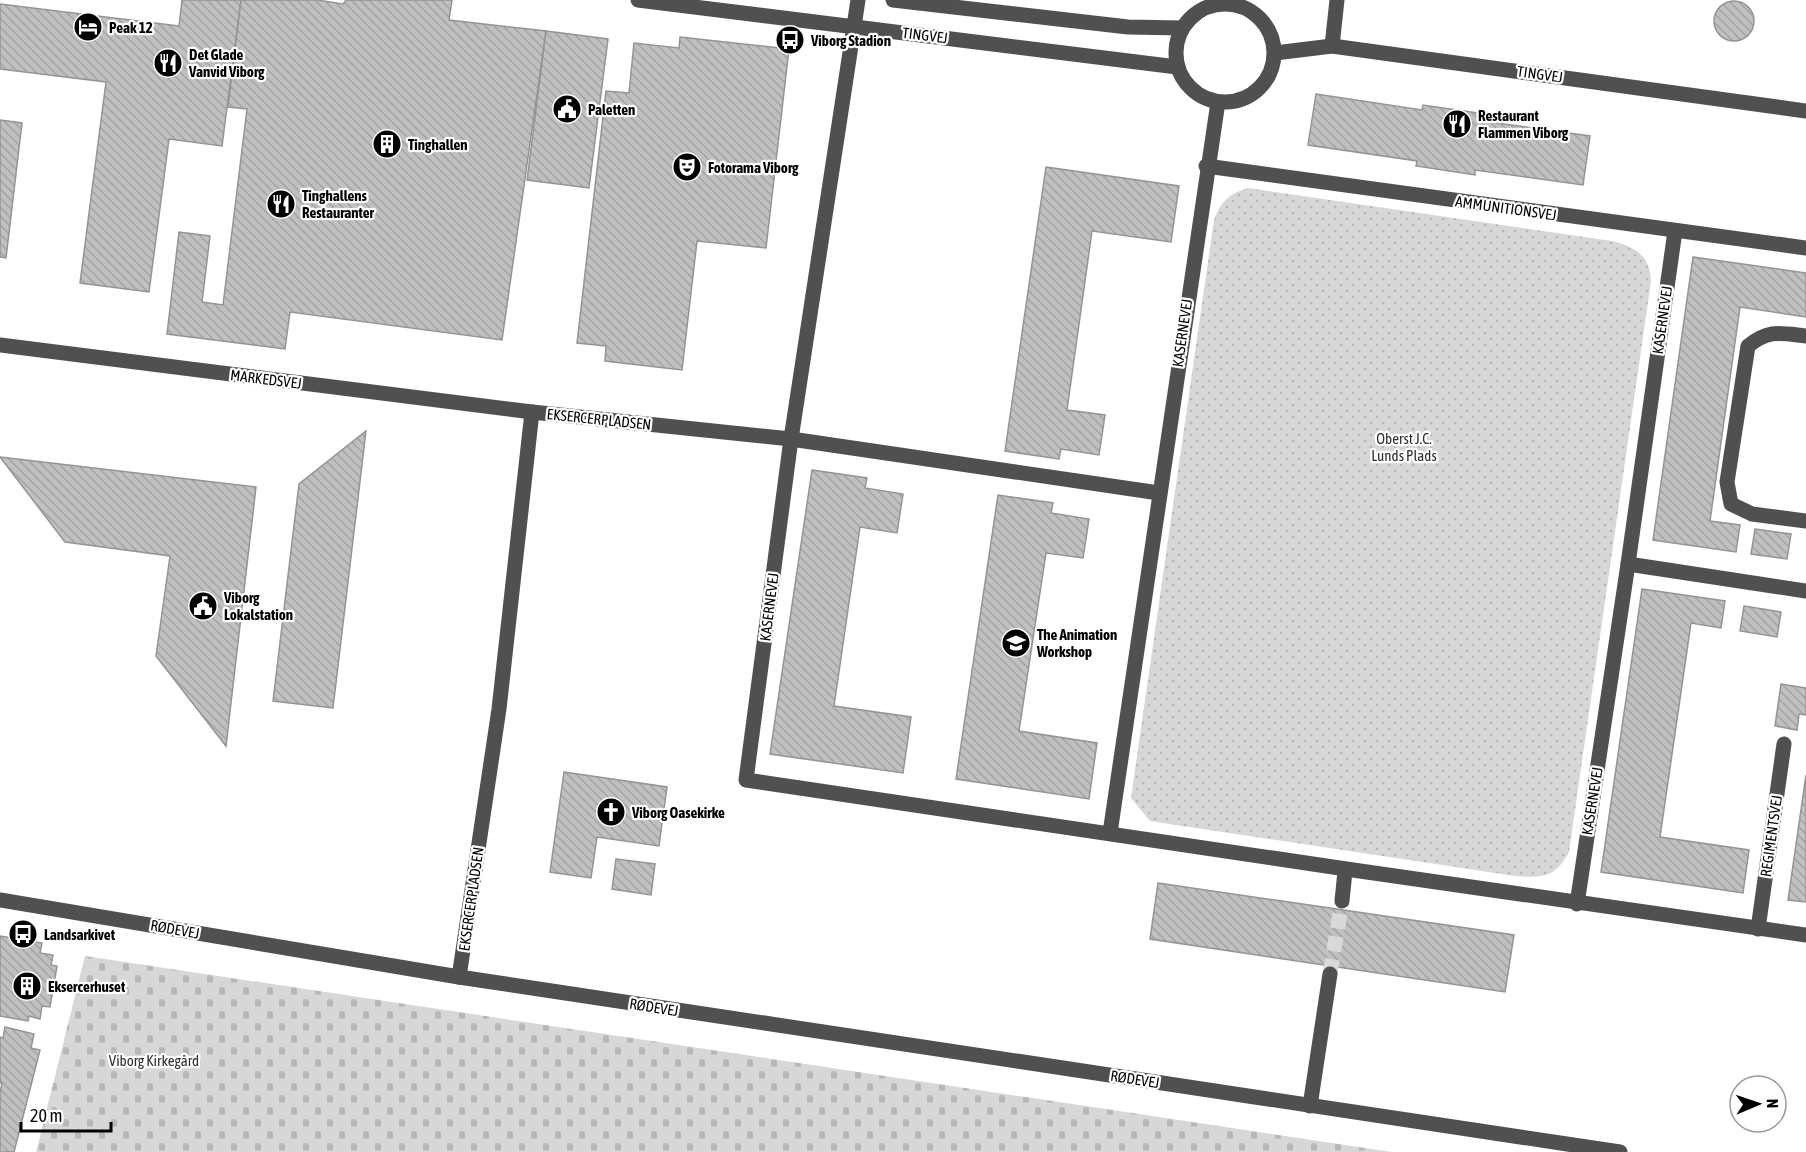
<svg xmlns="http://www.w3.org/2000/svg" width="1806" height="1152" viewBox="0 0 1806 1152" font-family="'Asap Condensed',sans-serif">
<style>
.cemetery{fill:url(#cemetery-stones)}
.park{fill:url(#park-dots)}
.building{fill:url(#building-back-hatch);stroke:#949494;stroke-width:1.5}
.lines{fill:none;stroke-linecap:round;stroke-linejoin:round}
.minor-tunnel{stroke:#d9d9d9;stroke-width:15;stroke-dasharray:15 8;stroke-linecap:butt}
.minor{stroke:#505050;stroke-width:15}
.labels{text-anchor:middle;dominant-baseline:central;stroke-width:4.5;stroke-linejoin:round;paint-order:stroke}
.poi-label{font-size:15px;font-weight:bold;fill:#000;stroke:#fff;text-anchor:start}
.street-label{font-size:15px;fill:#000;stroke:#fff}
.park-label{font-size:15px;fill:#2e2e2e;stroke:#fff}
</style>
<defs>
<pattern id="cemetery-stones" width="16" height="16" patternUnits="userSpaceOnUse" patternTransform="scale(1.5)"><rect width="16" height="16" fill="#d7d7d7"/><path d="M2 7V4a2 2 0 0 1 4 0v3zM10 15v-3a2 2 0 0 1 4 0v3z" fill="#b7b7b7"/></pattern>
<pattern id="park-dots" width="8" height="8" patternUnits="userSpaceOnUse" patternTransform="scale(1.5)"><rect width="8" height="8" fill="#d7d7d7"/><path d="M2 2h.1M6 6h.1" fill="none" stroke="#b7b7b7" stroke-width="1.8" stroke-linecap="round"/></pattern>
<pattern id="building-back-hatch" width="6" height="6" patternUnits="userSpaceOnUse" patternTransform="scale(1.5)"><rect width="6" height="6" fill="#c0c0c0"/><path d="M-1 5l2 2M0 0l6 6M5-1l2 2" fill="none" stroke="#a3a3a3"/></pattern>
</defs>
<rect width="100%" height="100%" fill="#fff"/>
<path class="cemetery" d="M 85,956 L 1392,1152 L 36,1152 Z"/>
<path class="park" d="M 1248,188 L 1612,241 C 1636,247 1650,256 1651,281 L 1569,852 C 1555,878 1542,878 1515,876 L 1150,821 L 1131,798 L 1214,220 C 1221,201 1229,194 1248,188 Z"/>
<g class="building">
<path d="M 182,0 L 241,0 L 222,146 L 169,139 L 149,292 L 80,283 L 106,82 L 0,69 L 0,4 L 179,26 Z"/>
<path d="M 241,0 L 317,0 L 343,4 L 346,0 L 452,0 L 449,20 L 546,31 L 502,340 L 290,312 L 285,349 L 167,334 L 179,232 L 210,236 L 202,302 L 223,305 L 247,109 L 228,107 Z"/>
<circle cx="1734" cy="21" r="20"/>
<path d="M 546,31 L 608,39 L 589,188 L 527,180 Z"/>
<path d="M 680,37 L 789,49 L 766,248 L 697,241 L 682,370 L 605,361 L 606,346 L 577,343 L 606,91 L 629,93 L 634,43 L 679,48 Z"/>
<path d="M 1316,94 L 1422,110 L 1423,105 L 1484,114 L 1483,121 L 1590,136 L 1583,185 L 1475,170 L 1475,175 L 1416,166 L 1417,161 L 1308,145 Z"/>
<path d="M 0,120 L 22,123 L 6,258 L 0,257 Z"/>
<path d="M 1046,167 L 1179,186 L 1171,242 L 1092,231 L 1067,410 L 1105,415 L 1099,455 L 1061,449 L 1059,459 L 1005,451 Z"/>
<path d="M 1693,257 L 1806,273 L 1806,317 L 1740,307 L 1710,521 L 1740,525 L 1736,552 L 1653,540 Z"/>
<path d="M 366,431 L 333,708 L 273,701 L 299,484 Z"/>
<path d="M 0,457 L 256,487 L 226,746 L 156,656 L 170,556 L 65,542 Z"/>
<path d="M 812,470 L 867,478 L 865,488 L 903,494 L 897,533 L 860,527 L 834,706 L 911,717 L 903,773 L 770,754 Z"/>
<path d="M 998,495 L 1053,503 L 1051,513 L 1089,519 L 1083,558 L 1046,553 L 1019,731 L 1097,743 L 1089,799 L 956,779 Z"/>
<path d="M 1755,529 L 1791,534 L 1787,559 L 1751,554 Z"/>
<path d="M 1642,589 L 1725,601 L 1721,628 L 1691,623 L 1660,837 L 1749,850 L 1743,893 L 1601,872 Z"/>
<path d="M 1744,606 L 1781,612 L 1777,637 L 1740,631 Z"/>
<path d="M 1781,684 L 1806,688 L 1806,715 L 1799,714 L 1797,730 L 1775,726 Z"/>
<path d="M 564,772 L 667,787 L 659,846 L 597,837 L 591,878 L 550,872 Z"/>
<path d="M 1806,775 L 1806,902 L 1788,900 Z"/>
<path d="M 616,859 L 655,864 L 651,895 L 612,889 Z"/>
<path d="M 1158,883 L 1514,935 L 1505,992 L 1150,939 Z"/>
<path d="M 0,936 L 42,943 L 40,953 L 53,955 L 51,965 L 57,966 L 50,1007 L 42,1006 L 40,1019 L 29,1016 L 28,1021 L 0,1016 Z"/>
<path d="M 5,1027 L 34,1034 L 31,1048 L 40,1050 L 14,1152 L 0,1152 L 0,1093 L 2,1083 L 0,1083 L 0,1037 L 3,1038 Z"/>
</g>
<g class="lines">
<path class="minor-tunnel" d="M 1330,974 L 1342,901"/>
<g class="minor">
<path d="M 638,0 L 1177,67"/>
<path d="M 893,0 L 1128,27 L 1182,28"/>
<circle cx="1225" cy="53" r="49"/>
<path d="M 1332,46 L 1337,0"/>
<path d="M 1275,53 L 1332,46 L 1806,111"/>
<path d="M 1206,166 L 1806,248"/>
<path d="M 1806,336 C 1780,333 1769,329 1748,346 L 1727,482 L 1731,504 L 1752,514 L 1806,521"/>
<path d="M 0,345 L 532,412 L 791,439 L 858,0"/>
<path d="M 1159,493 L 791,439 L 746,780 C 1100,832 1452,886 1806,935"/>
<path d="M 1628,564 L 1806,591"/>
<path d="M 1110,833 L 1218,102"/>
<path d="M 0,900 L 459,977 L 1620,1152"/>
<path d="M 1342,901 L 1345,871"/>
<path d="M 1577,904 L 1628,564 L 1675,231"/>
<path d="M 1758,929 L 1784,744"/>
<path d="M 459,977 L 499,709 L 532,412"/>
<path d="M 1310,1106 L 1330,974"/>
</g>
</g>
<defs>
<g id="hotel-disc" transform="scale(1.5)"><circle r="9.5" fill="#000" stroke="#fff"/><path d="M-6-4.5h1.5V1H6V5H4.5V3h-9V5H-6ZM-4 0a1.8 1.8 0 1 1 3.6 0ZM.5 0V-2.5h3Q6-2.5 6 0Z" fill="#fff"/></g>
<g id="bus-disc" transform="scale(1.5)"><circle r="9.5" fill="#000" stroke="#fff"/><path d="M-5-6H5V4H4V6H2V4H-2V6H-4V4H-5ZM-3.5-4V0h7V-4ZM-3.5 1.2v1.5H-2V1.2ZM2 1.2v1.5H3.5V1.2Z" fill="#fff"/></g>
<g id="restaurant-disc" transform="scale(1.5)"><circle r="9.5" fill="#000" stroke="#fff"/><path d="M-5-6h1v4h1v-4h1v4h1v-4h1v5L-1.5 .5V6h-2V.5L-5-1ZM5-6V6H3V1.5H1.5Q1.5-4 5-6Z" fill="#fff"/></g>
<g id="civic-disc" transform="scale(1.5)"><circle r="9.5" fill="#000" stroke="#fff"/><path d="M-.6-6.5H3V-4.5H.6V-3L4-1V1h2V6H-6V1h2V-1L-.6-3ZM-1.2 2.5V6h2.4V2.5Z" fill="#fff"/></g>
<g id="building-disc" transform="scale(1.5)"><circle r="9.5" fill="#000" stroke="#fff"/><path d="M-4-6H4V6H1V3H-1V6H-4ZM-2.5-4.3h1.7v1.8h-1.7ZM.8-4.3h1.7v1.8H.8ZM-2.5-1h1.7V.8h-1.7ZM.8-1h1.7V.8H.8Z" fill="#fff"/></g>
<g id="theatre-disc" transform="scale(1.5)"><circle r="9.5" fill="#000" stroke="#fff"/><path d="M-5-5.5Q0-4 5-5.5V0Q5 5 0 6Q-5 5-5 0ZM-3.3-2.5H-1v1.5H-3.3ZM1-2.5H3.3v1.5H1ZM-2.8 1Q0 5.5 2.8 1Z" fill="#fff"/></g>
<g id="school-disc" transform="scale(1.5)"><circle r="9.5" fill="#000" stroke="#fff"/><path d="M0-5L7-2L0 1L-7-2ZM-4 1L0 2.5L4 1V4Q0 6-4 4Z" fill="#fff"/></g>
<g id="church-disc" transform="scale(1.5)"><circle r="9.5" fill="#000" stroke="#fff"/><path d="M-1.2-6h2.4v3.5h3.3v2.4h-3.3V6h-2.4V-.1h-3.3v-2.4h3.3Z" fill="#fff"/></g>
</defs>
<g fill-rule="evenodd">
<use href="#hotel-disc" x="88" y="27"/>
<use href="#bus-disc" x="790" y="40"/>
<use href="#restaurant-disc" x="168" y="63"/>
<use href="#civic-disc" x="567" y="109"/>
<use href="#restaurant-disc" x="1457" y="124"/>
<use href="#building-disc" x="387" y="144"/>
<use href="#theatre-disc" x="687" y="167"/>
<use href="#restaurant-disc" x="281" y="204"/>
<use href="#civic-disc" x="203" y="606"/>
<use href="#school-disc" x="1016" y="643"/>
<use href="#church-disc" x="611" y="812"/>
<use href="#bus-disc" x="23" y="934"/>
<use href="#building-disc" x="27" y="986"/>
</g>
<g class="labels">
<g class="poi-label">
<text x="109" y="27">Peak 12</text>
<text x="811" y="40">Viborg Stadion</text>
<text x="189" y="54">Det Glade<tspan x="189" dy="17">Vanvid Viborg</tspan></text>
<text x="588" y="109">Paletten</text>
<text x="1478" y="115">Restaurant<tspan x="1478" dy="17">Flammen Viborg</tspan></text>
<text x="408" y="144">Tinghallen</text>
<text x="708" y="167">Fotorama Viborg</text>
<text x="302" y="195">Tinghallens<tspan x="302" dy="17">Restauranter</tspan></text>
<text x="224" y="597">Viborg<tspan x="224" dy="17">Lokalstation</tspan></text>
<text x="1037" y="634">The Animation<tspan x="1037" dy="17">Workshop</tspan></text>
<text x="632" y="812">Viborg Oasekirke</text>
<text x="44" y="934">Landsarkivet</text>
<text x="48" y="986">Eksercerhuset</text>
</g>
<g class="street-label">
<text transform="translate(925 35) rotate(7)">TINGVEJ</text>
<text transform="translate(1540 74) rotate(8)">TINGVEJ</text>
<text transform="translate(1506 208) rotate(8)">AMMUNITIONSVEJ</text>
<text transform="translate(1662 320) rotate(-82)">KASERNEVEJ</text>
<text transform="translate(1182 333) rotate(-82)">KASERNEVEJ</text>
<text transform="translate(266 379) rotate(7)">MARKEDSVEJ</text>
<text transform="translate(599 419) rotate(6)">EKSERCERPLADSEN</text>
<text transform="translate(769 607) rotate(-83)">KASERNEVEJ</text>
<text transform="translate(1592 801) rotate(-81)">KASERNEVEJ</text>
<text transform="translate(1771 836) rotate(-82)">REGIMENTSVEJ</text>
<text transform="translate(471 899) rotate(-82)">EKSERCERPLADSEN</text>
<text transform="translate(175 929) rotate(10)">RØDEVEJ</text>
<text transform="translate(654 1007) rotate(9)">RØDEVEJ</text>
<text transform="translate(1135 1079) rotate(9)">RØDEVEJ</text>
</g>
<g class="park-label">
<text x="1404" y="438">Oberst J.C.<tspan x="1404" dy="17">Lunds Plads</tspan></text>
<text x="154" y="1060">Viborg Kirkegård</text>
</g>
</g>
<g transform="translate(1758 1104) rotate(88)"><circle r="28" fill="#ffffff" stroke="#999999" stroke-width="1.5"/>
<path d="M0-4.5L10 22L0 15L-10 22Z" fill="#000000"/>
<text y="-9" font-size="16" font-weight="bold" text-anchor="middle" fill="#000000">N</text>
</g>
<path d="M21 1122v9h90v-9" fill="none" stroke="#000000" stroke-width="3"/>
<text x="30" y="1122" font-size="18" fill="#000000" stroke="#ffffff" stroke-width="4.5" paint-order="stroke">20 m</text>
</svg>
